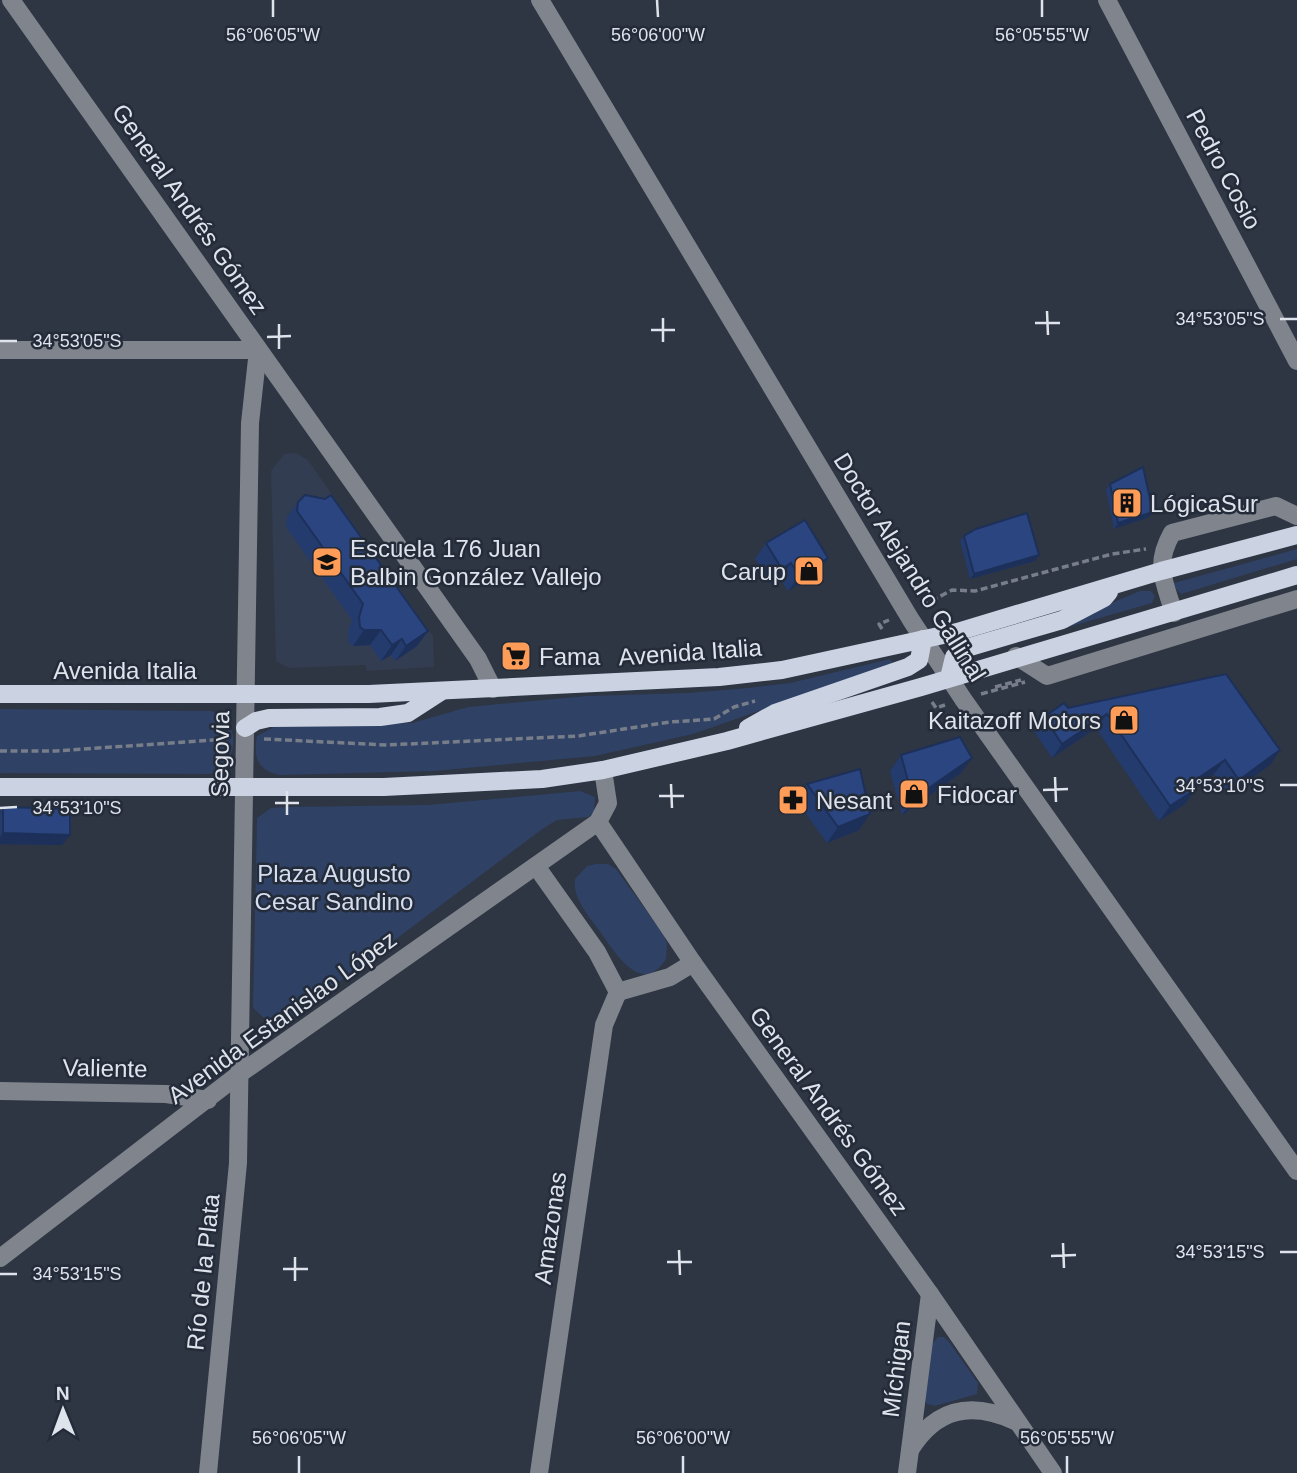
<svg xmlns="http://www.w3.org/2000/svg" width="1297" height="1473" viewBox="0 0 1297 1473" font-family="Helvetica,sans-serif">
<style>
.built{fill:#333d51}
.green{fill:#2f4164}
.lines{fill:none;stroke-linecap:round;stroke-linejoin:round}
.path{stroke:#777d89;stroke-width:3.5;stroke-dasharray:7 3.5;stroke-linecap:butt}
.minor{stroke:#80848c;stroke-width:18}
.major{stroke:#cbd3e2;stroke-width:18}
.wall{fill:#243b6d}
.shaded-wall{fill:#1d3059}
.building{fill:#2a457f;stroke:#1d3059;stroke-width:2}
.ticks{fill:none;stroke:#dee3ec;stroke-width:2.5}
.labels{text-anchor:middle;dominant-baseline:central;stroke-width:5;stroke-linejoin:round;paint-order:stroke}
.street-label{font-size:24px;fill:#dee3ec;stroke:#242b39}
.poi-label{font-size:24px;fill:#dee3ec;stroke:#242b39;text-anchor:start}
.park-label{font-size:24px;fill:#d5def0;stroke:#242b39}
.ticks-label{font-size:18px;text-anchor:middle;fill:#dee3ec;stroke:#242b39;stroke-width:5;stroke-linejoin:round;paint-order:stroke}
</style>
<rect width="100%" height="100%" fill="#2e3543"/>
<path class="built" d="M 296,453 L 307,459 L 433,636 L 434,667 L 367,671 L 365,665 L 289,668 L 276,661 L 271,471 L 284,454 Z"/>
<g class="green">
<path d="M 1297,549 L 1297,559 L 1181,594 L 1173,586 L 1174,583 Z"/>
<path d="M 1140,591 L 1151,591 L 1155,596 L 1152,603 L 967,656 L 1064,623 Z"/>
<path d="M 890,659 L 894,664 L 693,734 L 595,756 L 434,771 L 281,775 C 257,771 253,757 257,736 L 278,725 L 412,723 L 468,707 L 587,696 L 688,693 L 748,688 L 790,683 Z"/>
<path d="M 0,709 L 211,711 C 242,719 240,768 209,774 L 0,773 Z"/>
<path d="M 580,791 L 595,797 L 594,812 L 588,817 L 557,820 L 541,830 L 290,1019 L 274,1022 L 265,1019 L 253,1008 L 257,818 L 271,808 L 284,807 L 428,805 Z"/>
<path d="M 596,864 L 608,864 L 616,869 L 664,935 L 667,944 L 666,959 C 642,997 615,953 601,933 C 590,917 572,899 575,879 L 587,866 Z"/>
<path d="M 938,1337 L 944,1337 L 949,1342 L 978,1383 L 977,1394 L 935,1406 L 927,1404 L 924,1398 L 931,1345 Z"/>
</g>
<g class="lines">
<g class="path">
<path d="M 922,606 L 952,590 L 975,591 L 1112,554 L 1146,549"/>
<path d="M 882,629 L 879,624 L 889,620"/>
<path d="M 995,687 L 1021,680"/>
<path d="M 981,694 L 1025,682"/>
<path d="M 932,702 L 936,708 L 945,705"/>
<path d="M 264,739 L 387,745 L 578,736 L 670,722 L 714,719 L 734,707 L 755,701"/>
<path d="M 0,751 L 56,751 L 228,739"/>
</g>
<g class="minor">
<path d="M 11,0 L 478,659 L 493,689"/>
<path d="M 540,0 L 911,620 L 963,699 L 1297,1171"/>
<path d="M 1107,0 L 1297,361"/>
<path d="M 0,350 L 258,350 L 250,423 L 238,1163 L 208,1473"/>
<path d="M 1174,613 C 1164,581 1154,565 1172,533 L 1276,506 L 1297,516"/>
<path d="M 1016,656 L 1047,676 L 1297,599"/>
<path d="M 598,822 L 693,963 L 930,1294 L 1053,1473"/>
<path d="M 536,866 L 597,952 L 618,992 L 604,1025 L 539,1473"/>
<path d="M 618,992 L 670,977 L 693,963"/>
<path d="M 0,1091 L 166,1094 L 208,1100"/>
<path d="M 0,1258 L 238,1075 L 598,822 L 608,803 L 603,770"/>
<path d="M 930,1294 L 910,1450 C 936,1408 971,1401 1015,1421"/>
<path d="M 907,1473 L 910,1450"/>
</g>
<g class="major">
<path d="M 949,678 L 954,657 L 963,649 L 1062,620 L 1104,598 L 1109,592"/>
<path d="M 0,694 L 369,694 L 719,677 L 782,670 L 957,632 L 1161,571 L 1297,535"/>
<path d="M 245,728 L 256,721 L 269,718 L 380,717 L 408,713 L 442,691"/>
<path d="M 748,728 L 775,713 L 908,667 L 919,660 L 923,639"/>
<path d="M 0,787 L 384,787 L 542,779 L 603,770 L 727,741 L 921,687 L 1297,575"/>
</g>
</g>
<g class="wall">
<path d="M 1110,484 L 1149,517 L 1114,529 L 1106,490 Z"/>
<path d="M 298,502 L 428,631 L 417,646 L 395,661 L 391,655 L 381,661 L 370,645 L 353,646 L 349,643 L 348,632 L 352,620 L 286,527 L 287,517 Z"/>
<path d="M 964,536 L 1035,561 L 970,579 L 960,541 Z"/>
<path d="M 766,543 L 817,574 L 788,591 L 780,579 L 771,584 L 755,559 Z"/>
<path d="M 1226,674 L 1280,750 L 1270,765 L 1229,795 L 1214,774 L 1195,788 L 1196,789 L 1185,804 L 1159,821 L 1096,728 L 1052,758 L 1034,731 L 1044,717 L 1068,708 Z"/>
<path d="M 901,755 L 961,773 L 902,815 L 890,771 Z"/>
<path d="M 807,784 L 859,830 L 827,843 L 796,800 Z"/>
<path d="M 3,807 L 62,845 L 0,844 L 0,812 Z"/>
</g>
<g class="shaded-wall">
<path d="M 1153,512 L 1149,517 L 1114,529 L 1118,523 Z"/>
<path d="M 1039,555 L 1035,561 L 970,579 L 974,574 Z"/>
<path d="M 828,558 L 817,574 L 788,591 L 799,576 Z"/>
<path d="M 791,563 L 780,579 L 771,584 L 782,569 Z"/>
<path d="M 364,630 L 381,630 L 370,645 L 353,646 Z"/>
<path d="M 428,631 L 417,646 L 395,661 L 406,646 Z"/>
<path d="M 402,639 L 391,655 L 381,661 L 392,645 Z"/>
<path d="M 1107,714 L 1096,728 L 1052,758 L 1062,744 Z"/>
<path d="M 1280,750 L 1270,765 L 1229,795 L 1239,780 Z"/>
<path d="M 972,758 L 961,773 L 902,815 L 913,799 Z"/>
<path d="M 1225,760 L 1214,774 L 1181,797 L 1191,783 Z"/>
<path d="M 1196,789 L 1185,804 L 1159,821 L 1170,806 Z"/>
<path d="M 870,814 L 859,830 L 827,843 L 838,827 Z"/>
<path d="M 3,833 L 70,835 L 62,845 L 0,844 L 0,837 Z"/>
</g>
<g class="building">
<path d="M 1143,467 L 1153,512 L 1118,523 L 1110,484 Z"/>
<path d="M 305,495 L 325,499 L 331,495 L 428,631 L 406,646 L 402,639 L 392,645 L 381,630 L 364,630 L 360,627 L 359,617 L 363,604 L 297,511 L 298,502 Z"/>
<path d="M 1027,513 L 1039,555 L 974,574 L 964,536 L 976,529 Z"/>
<path d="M 805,520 L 828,558 L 799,576 L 791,563 L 782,569 L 766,543 Z"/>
<path d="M 1226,674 L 1280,750 L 1239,780 L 1225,760 L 1191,783 L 1196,789 L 1170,806 L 1107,714 L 1062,744 L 1044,717 L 1064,703 L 1068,708 Z"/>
<path d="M 960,737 L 972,758 L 913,799 L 901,755 Z"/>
<path d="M 860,769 L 870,814 L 838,827 L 807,784 Z"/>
<path d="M 3,807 L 70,809 L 70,835 L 3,833 Z"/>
</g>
<path class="ticks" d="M 273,0 L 273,17M 657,0 L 658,17M 1042,0 L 1042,17M 1047,311 L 1048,335M 663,318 L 663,342M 1280,319 L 1297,319M 1035,323 L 1060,323M 279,324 L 279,349M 651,330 L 675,330M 267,337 L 291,336M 0,341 L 17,341M 1055,777 L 1056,802M 671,784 L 672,808M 1280,785 L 1297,785M 1043,790 L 1068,789M 287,791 L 287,815M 659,796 L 684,796M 275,803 L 299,803M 0,808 L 17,807M 1063,1243 L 1064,1268M 679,1250 L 680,1275M 1280,1252 L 1297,1252M 1051,1256 L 1076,1255M 295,1257 L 295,1281M 667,1262 L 692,1262M 283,1269 L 308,1269M 0,1274 L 17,1274M 299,1456 L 299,1473M 683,1456 L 683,1473M 1067,1456 L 1067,1473"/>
<defs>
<g id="building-square" transform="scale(1.575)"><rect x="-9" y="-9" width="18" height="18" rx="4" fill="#fe9c58" stroke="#242b39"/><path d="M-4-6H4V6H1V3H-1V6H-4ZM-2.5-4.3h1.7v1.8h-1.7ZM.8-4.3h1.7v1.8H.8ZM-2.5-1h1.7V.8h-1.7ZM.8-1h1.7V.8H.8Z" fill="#111"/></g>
<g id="school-square" transform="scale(1.575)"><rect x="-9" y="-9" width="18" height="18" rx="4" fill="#fe9c58" stroke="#242b39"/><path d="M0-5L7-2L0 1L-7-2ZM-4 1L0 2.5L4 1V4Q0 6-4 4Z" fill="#111"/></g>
<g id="shop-square" transform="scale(1.575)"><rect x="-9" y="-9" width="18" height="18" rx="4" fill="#fe9c58" stroke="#242b39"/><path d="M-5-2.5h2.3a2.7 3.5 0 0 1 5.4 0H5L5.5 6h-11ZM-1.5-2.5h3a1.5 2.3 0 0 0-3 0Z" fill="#111"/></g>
<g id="supermarket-square" transform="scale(1.575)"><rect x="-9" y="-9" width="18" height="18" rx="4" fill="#fe9c58" stroke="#242b39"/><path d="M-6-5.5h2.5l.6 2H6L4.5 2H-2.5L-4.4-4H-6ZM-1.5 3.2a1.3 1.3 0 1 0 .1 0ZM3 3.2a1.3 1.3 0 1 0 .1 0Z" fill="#111"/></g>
<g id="pharmacy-square" transform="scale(1.575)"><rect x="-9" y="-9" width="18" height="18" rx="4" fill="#fe9c58" stroke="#242b39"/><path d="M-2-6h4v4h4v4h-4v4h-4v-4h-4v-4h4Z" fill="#111"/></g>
</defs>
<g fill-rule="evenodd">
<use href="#building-square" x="1127" y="503"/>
<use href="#school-square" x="327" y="562"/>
<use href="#shop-square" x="809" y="571"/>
<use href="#supermarket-square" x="516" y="656"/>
<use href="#shop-square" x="1124" y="720"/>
<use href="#shop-square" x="914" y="794"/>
<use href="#pharmacy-square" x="793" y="800"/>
</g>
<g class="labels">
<g class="street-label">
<text transform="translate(1224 169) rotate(62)">Pedro Cosio</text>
<text transform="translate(190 209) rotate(55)">General Andrés Gómez</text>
<text transform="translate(910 567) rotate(58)">Doctor Alejandro Gallinal</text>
<text transform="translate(690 652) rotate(-4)">Avenida Italia</text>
<text x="125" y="670">Avenida Italia</text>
<text transform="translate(220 754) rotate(-89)">Segovia</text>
<text transform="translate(282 1017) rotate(-36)">Avenida Estanislao López</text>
<text transform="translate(105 1068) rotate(1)">Valiente</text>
<text transform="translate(829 1111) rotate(54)">General Andrés Gómez</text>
<text transform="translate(550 1228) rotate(-82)">Amazonas</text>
<text transform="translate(203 1272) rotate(-84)">Río de la Plata</text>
<text transform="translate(896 1369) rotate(-83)">Míchigan</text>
</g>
<g class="poi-label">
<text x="1150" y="503">LógicaSur</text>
<text x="350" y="548">Escuela 176 Juan<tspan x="350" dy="28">Balbin González Vallejo</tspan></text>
<text x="786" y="571" text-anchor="end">Carup</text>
<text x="539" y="656">Fama</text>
<text x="1101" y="720" text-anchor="end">Kaitazoff Motors</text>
<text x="937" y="794">Fidocar</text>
<text x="816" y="800">Nesant</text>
</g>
<g class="park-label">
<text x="334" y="873">Plaza Augusto<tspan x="334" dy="28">Cesar Sandino</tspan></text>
</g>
</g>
<g class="ticks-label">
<text x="273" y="41">56°06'05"W</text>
<text x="658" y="41">56°06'00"W</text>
<text x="1042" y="41">56°05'55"W</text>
<text x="1220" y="325">34°53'05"S</text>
<text x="77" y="347">34°53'05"S</text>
<text x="1220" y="792">34°53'10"S</text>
<text x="77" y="814">34°53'10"S</text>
<text x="1220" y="1258">34°53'15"S</text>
<text x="77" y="1280">34°53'15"S</text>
<text x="299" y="1444">56°06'05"W</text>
<text x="683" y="1444">56°06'00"W</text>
<text x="1067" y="1444">56°05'55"W</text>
</g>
<g transform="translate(63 1410) rotate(359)" stroke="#242b39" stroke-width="5" paint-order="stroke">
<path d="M0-5L12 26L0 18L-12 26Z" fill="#dee3ec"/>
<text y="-10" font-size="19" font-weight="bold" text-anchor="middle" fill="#dee3ec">N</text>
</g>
</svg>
